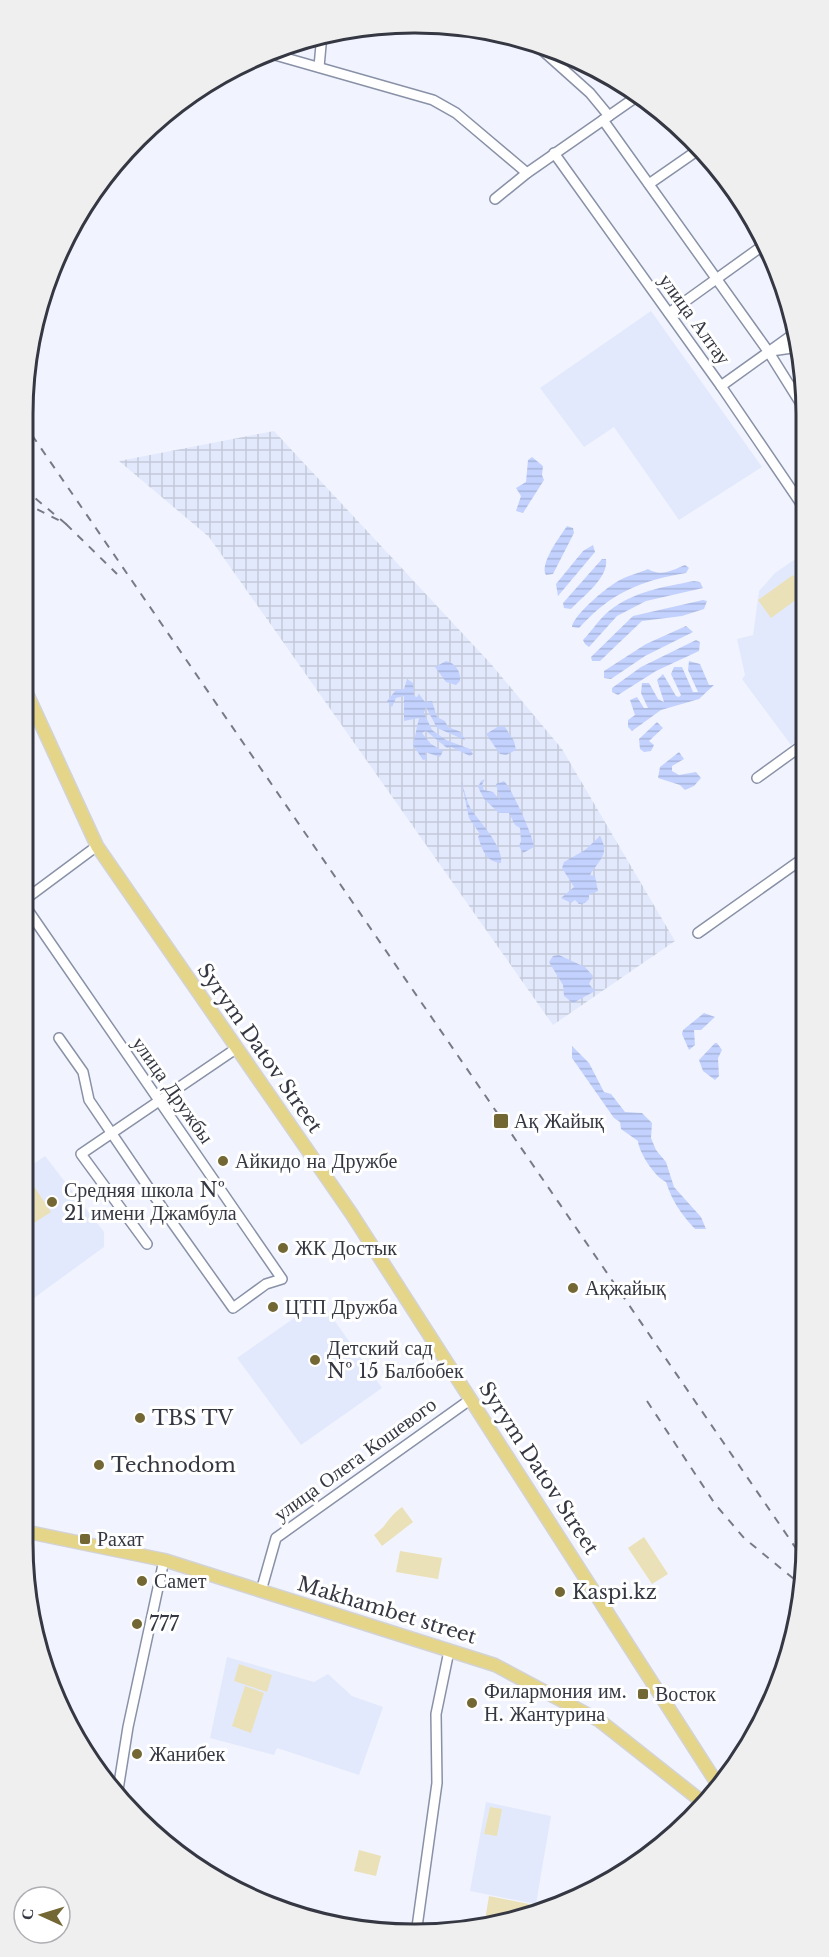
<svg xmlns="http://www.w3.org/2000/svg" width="829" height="1957" viewBox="0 0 829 1957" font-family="'Libre Baskerville',serif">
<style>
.built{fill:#e3e9fc}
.industrial{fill:url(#industrial-grid)}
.green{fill:#eae1b8}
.water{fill:url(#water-rules)}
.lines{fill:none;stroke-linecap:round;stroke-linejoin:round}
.minor-casing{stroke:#8991a7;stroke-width:12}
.major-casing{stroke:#d3d3d5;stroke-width:15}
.minor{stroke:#fff;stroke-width:9}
.major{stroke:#e5d589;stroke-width:12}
.rail{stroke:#787b85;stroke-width:2;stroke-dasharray:8 8;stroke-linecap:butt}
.poi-dot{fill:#736734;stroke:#fff;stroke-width:2}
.labels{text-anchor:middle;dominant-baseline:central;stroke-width:6;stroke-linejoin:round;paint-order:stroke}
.street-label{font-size:20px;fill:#353842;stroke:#fff}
.poi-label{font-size:20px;fill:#353842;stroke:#fff;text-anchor:start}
.rim{fill:none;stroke:#353842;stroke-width:3}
</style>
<defs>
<pattern id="industrial-grid" width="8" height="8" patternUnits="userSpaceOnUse" patternTransform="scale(1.5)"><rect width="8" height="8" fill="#e3e9fc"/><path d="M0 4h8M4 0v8" fill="none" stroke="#c3c9d9"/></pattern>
<pattern id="water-rules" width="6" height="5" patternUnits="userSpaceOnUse" patternTransform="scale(1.5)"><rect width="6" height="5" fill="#c3d1fe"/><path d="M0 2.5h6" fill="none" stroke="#a8b4db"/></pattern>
</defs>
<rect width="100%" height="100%" fill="#f1f4fe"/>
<g class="built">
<path d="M 651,311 L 762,467 L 679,520 L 614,427 L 584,447 L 540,388 Z"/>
<path d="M 804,553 L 804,736 L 791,745 L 742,679 L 745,675 L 737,639 L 753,635 L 759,591 L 775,573 Z"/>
<path d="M 45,1156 L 104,1232 L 104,1247 L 23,1306 L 23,1171 Z"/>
<path d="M 320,1300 L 382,1388 L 301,1445 L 237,1358 Z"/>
<path d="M 227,1657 L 314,1682 L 328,1674 L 352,1696 L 383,1707 L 359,1775 L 277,1748 L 274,1755 L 210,1738 Z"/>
<path d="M 486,1802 L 551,1816 L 536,1904 L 470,1891 Z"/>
</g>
<path class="industrial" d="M 274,431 L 491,664 L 562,749 L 675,941 L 553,1025 L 209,537 L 119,461 Z"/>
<g class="green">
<path d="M 793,575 L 804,589 L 804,594 L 771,618 L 758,600 Z"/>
<path d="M 27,1176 L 51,1212 L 34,1223 L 23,1206 L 23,1178 Z"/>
<path d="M 402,1507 L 413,1522 L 382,1546 L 374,1535 C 388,1525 387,1518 402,1507 Z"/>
<path d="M 644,1537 L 668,1574 L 652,1584 L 628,1548 Z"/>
<path d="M 400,1551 L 442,1558 L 438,1579 L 396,1572 Z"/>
<path d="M 239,1664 L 272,1675 L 267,1692 L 234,1681 Z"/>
<path d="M 245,1686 L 264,1693 L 251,1733 L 232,1726 Z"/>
<path d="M 490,1807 L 502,1809 L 497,1836 L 484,1834 Z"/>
<path d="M 359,1850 L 381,1856 L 376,1876 L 354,1871 Z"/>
<path d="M 489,1896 L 529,1904 L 527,1913 L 502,1923 L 485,1920 Z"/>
</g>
<g class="water">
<path d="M 532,457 L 543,466 L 542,475 L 544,480 L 523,513 L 516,511 L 521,496 L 516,488 L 526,482 L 528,460 Z"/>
<path d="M 567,526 L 573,528 L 574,533 L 553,574 L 546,575 C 539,564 561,535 567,526 Z"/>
<path d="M 593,545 L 595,552 L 558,596 L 556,584 L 583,551 Z"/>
<path d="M 602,559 L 606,559 C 609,578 582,597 571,609 L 564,608 L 563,603 Z"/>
<path d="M 685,565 L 689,568 L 686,573 C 639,581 611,593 579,628 L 572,627 C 573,615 609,585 620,580 C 629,575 639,573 648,569 C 661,577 673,570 685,565 Z"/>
<path d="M 694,581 L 700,582 L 703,588 L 646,601 L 617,616 L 589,647 L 585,644 L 583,640 C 592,631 599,619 609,611 C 634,591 664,587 694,581 Z"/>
<path d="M 703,600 L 707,601 L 704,609 L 682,616 L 642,621 L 600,661 L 592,661 L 591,657 L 633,616 Z"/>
<path d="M 686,626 L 693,632 L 645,656 L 611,679 L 604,678 L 604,671 L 646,644 Z"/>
<path d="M 696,640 L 700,642 L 699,651 L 656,671 L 618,695 L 612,692 L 612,688 L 641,667 Z"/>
<path d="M 446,661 C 455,663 461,671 460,681 L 456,685 L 446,682 L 435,667 Z"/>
<path d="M 689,661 L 700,664 L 709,685 L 714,685 L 699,699 L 661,710 L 632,731 L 628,727 L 628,720 L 635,715 L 630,700 L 637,697 L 644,708 L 648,708 L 641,693 L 642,683 L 649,683 L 658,699 L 664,702 L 657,680 L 663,674 L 676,696 L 679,697 L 681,695 L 671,674 L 674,667 L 682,667 L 693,692 L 698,692 L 688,670 Z"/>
<path d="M 407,679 L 413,683 L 414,696 L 417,697 L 419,694 L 425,702 L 432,701 L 437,717 L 445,721 L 448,727 L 461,732 L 465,740 L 437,728 L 426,707 L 424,713 L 432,730 L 446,740 L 470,749 L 473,754 L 470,756 L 451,747 L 447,748 L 426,731 L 422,733 L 431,744 L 443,751 L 440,757 L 425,752 L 427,759 L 423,760 L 413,745 L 419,718 L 404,721 L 404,696 L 396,698 L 392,707 L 387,701 L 396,690 L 404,689 Z"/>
<path d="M 657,722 L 663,728 L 649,741 L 654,745 L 651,751 L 644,752 L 640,749 L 639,739 Z"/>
<path d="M 499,726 L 505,727 L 514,741 L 516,750 L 506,755 L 500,754 L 486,734 Z"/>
<path d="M 679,752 L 684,759 L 672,766 L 672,771 L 679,775 L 696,772 L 701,778 L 694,786 L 685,790 L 680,785 L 658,778 L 660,767 Z"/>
<path d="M 485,779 L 482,785 L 484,790 L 493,792 L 500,800 L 496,784 L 504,781 C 511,787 534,838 534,847 L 523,853 L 519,846 L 521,841 L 520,828 L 515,825 L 509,813 L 499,813 L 484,799 L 478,787 L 481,781 Z"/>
<path d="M 461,780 C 464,789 467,804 473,812 C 481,823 504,848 501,863 C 486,862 482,849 478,837 L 480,834 L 469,818 Z"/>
<path d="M 600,836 C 610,854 600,859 590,875 L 595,876 L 598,891 L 589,895 L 589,899 L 585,903 L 579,904 L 575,900 L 571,903 L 561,898 L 574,887 L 562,868 L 564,862 L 585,850 Z"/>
<path d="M 559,955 L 585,967 L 593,976 L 589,984 L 595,991 L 573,1003 L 564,996 L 563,985 L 549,962 L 553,956 Z"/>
<path d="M 704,1013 L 715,1017 L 701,1030 L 694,1030 L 695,1045 L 689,1050 L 682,1034 L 683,1030 Z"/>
<path d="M 715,1043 L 717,1043 L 722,1050 L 718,1058 L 719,1076 L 715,1080 L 703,1071 L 699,1060 Z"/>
<path d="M 572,1046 L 589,1063 L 604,1092 L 611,1094 L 625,1112 L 642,1113 L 652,1123 L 651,1138 L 656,1150 L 666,1162 L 674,1187 L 701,1217 L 706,1229 L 695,1229 C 681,1214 672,1201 666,1182 C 655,1177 639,1153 638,1141 L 621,1129 L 620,1122 L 614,1118 L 572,1058 Z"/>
</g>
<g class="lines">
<g class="minor-casing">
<g id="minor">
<path d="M 533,42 L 590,93 L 609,116"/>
<path d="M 268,53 L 433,100 L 456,113 L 527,173"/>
<path d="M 319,67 L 322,34"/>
<path d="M 603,120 L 768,351 L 803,407"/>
<path d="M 554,153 L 721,386 L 804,508"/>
<path d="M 649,184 L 698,150"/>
<path d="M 495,199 L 527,173 L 639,95"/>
<path d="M 760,247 L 779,272"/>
<path d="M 669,313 L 765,244"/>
<path d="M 771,351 L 799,347"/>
<path d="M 721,386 L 795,333"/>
<path d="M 757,778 L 804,744"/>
<path d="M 23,901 L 97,846"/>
<path d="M 23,903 L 282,1279 L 266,1284 L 233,1308 L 174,1225 L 89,1100 L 83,1072 L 59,1038"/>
<path d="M 698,933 L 805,857"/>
<path d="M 147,1244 L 81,1154 L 237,1048"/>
<path d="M 261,1591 L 276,1538 L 471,1399"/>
<path d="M 117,1796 L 128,1727 L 164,1560"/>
<path d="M 417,1927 L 437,1783 L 436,1714 L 449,1651"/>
</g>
</g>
<g class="major-casing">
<g id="major">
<path d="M 23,685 L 97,846 L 351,1213 L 718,1785"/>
<path d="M 23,1531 L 164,1560 L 495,1665 L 600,1721 L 705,1804"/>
</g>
</g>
<use href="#minor" class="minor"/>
<use href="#major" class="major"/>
<g class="rail">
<path d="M 23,422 L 804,1560"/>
<path d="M 23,502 L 66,524 L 23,488"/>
<path d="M 66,524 L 117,574"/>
<path d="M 647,1401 L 715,1504 L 744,1538 L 800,1584"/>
</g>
</g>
<g class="poi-dot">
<rect x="493" y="1113" width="16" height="16" rx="3"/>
<circle cx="223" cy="1161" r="6"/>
<circle cx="52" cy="1202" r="6"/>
<circle cx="283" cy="1248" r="6"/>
<circle cx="573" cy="1288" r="6"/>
<circle cx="273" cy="1307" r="6"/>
<circle cx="315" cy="1360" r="6"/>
<circle cx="140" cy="1418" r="6"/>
<circle cx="99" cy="1465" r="6"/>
<rect x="79" y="1533" width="12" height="12" rx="3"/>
<circle cx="142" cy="1581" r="6"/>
<circle cx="560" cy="1592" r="6"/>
<circle cx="137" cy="1624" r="6"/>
<rect x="637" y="1688" width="12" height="12" rx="3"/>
<circle cx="472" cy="1703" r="6"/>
<circle cx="137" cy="1754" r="6"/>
</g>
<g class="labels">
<g class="street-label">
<text transform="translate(695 319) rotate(54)">улица Алтау</text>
<text transform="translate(260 1048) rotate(55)">Syrym Datov Street</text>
<text transform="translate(173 1090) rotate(55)">улица Дружбы</text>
<text transform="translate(355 1459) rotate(-36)">улица Олега Кошевого</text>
<text transform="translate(539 1468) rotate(57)">Syrym Datov Street</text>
<text transform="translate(387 1610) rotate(17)">Makhambet street</text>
</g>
<g class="poi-label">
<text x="514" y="1121">Ақ Жайық</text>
<text x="235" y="1161">Айкидо на Дружбе</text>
<text x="64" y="1190">Средняя школа №<tspan x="64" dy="23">21 имени Джамбула</tspan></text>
<text x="295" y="1248">ЖК Достык</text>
<text x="585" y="1288">Ақжайық</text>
<text x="285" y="1307">ЦТП Дружба</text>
<text x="327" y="1348">Детский сад<tspan x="327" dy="23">№ 15 Балбобек</tspan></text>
<text x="152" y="1418">TBS TV</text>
<text x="111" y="1465">Technodom</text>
<text x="97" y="1539">Рахат</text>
<text x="154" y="1581">Самет</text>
<text x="572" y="1592">Kaspi.kz</text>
<text x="149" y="1624">777</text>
<text x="484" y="1691">Филармония им.<tspan x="484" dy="23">Н. Жантурина</tspan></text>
<text x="655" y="1694">Восток</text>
<text x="149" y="1754">Жанибек</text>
</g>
</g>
<path d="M0 0H829V1957H0ZM414 33H415A381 381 0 0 1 796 414V1543A381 381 0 0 1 415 1924H414A381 381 0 0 1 33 1543V414A381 381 0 0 1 414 33Z" fill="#efeff0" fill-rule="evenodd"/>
<path class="rim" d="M414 33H415A381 381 0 0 1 796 414V1543A381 381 0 0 1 415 1924H414A381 381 0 0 1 33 1543V414A381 381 0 0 1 414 33Z"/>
<g transform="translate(42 1915) rotate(274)"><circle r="28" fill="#ffffff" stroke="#aeafb3" stroke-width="1.5"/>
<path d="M0-4.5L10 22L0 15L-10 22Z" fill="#736734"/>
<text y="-9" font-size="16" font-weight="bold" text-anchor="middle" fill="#353842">С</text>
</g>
</svg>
